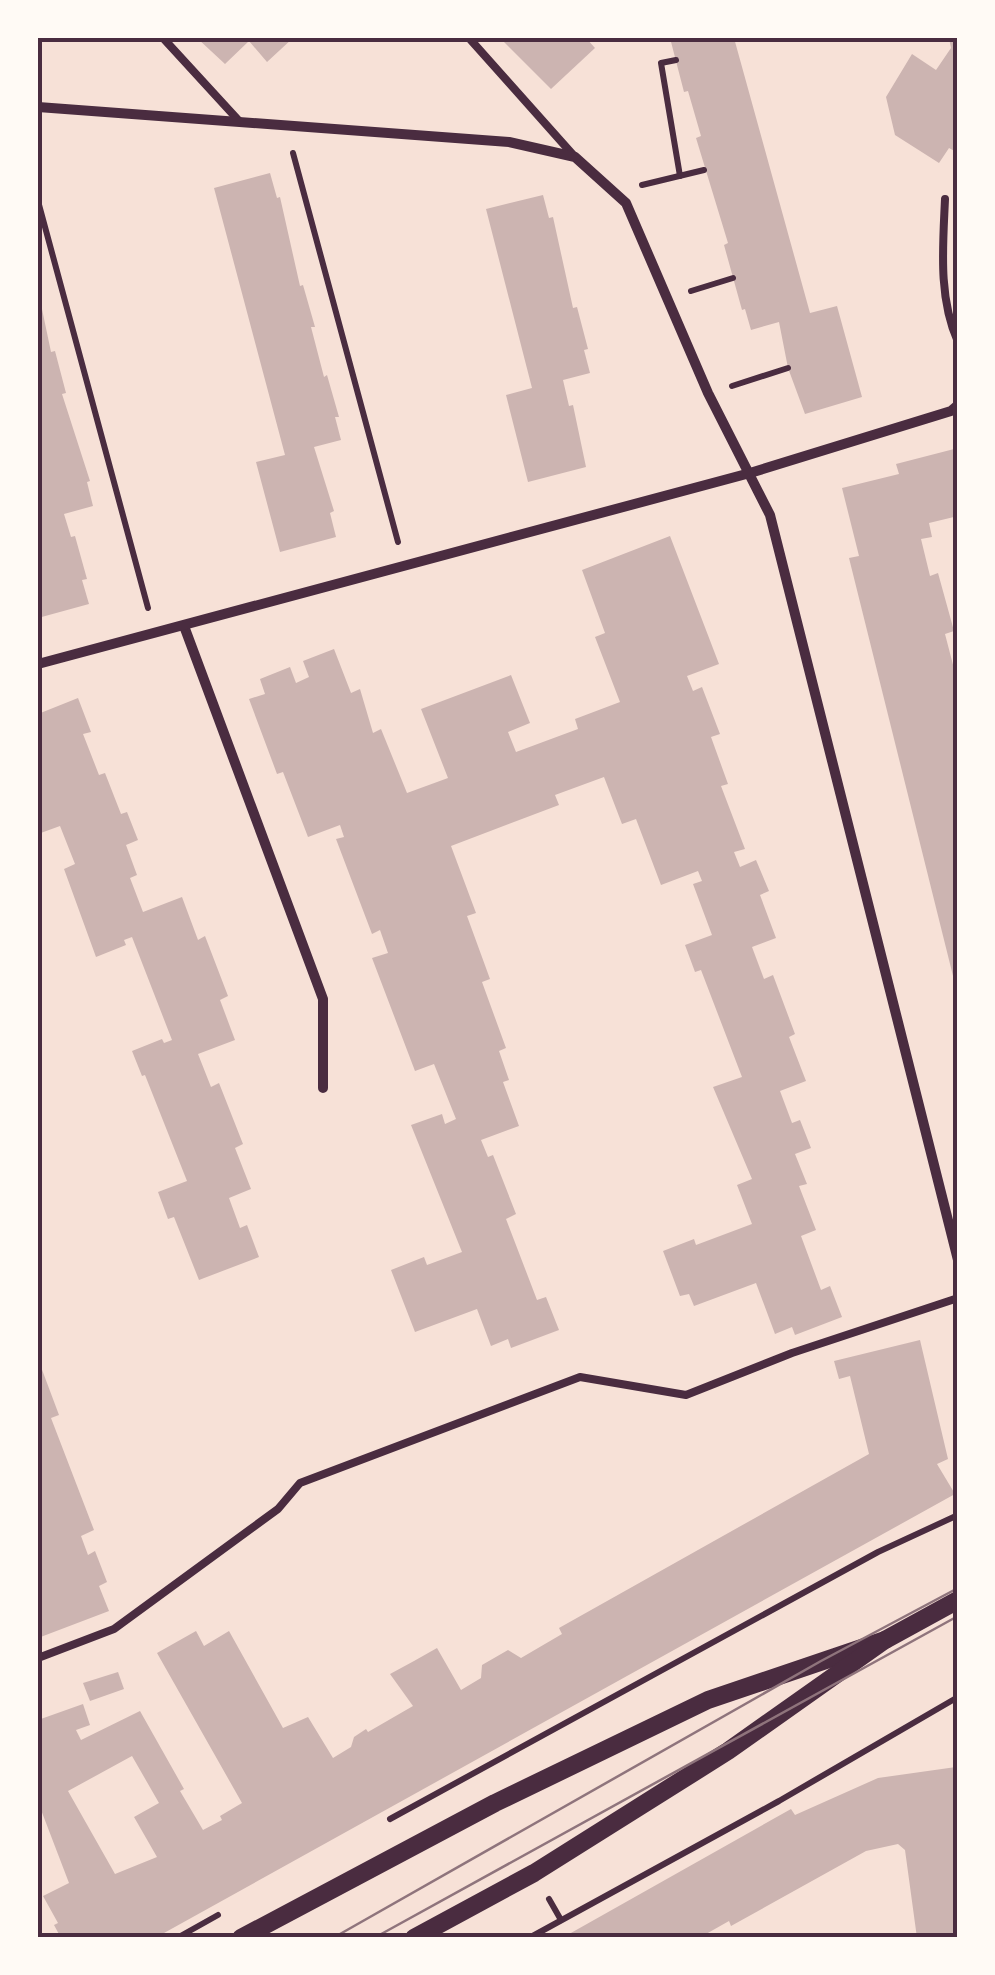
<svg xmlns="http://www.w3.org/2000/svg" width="995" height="1975" viewBox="0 0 995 1975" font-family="'Varela Round',sans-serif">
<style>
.building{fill:#ccb4b1;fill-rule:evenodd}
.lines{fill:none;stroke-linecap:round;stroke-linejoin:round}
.path{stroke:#4a2c40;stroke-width:6}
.service{stroke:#4a2c40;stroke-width:8}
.minor{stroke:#4a2c40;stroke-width:10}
.tertiary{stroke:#4a2c40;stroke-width:18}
.tram{stroke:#8f747c;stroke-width:2.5}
.neatline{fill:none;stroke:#4a2c40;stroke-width:4}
</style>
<rect width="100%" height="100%" fill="#f7e1d7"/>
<g class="building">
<path d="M 197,38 L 293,38 L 267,62 L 249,41 L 225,64 Z"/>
<path d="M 508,38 L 586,38 L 595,48 L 551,89 L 504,42 Z"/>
<path d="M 670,38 L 734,38 L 810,313 L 837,306 L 862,397 L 805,414 L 788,368 L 779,322 L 751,330 L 745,309 L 742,310 L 724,245 L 728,243 L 696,138 L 701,136 L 688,91 L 684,92 Z"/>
<path d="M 949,38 L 958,38 L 958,153 L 949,148 L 939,163 L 895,135 L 886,97 L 912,54 L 936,70 L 951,48 Z"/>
<path d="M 270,173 L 277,198 L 280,197 L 300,286 L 303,285 L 315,327 L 311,327 L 324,377 L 327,375 L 339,417 L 335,417 L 341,440 L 314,447 L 334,511 L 330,513 L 336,537 L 280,552 L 256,462 L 285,455 L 214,188 Z"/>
<path d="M 543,195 L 549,218 L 553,217 L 573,308 L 577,307 L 588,349 L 584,350 L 590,373 L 563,380 L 569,406 L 573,405 L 586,467 L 528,482 L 506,395 L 532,388 L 486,209 Z"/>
<path d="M 38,290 L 51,352 L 55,351 L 66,393 L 62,394 L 90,481 L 87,482 L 93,506 L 64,514 L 71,537 L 75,536 L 87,579 L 82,580 L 89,604 L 38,618 Z"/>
<path d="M 958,448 L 958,516 L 929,523 L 932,537 L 921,539 L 930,576 L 938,573 L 954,631 L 945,634 L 958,684 L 956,988 L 849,558 L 859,556 L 842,488 L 899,474 L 896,464 Z"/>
<path d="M 670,536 L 719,664 L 687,676 L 693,691 L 702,687 L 720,734 L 711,737 L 728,784 L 721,786 L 745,849 L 734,852 L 740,867 L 756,860 L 769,891 L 760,895 L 776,938 L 752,947 L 764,979 L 773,975 L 795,1034 L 789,1037 L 806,1081 L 780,1091 L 792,1123 L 800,1120 L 811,1148 L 795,1154 L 807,1184 L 799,1186 L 816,1230 L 801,1236 L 821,1290 L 830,1286 L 842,1317 L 795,1335 L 792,1327 L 775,1334 L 756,1283 L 694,1306 L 689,1294 L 680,1296 L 663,1251 L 694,1239 L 696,1245 L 752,1224 L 737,1185 L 752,1179 L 713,1087 L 742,1077 L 701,970 L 695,972 L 685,945 L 712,935 L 693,884 L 702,881 L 698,871 L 661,885 L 636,819 L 622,824 L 604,777 L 555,795 L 559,805 L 451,846 L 476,913 L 467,916 L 490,979 L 482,982 L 506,1048 L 499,1051 L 509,1080 L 503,1082 L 519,1126 L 481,1140 L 488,1157 L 493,1155 L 516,1214 L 506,1219 L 537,1300 L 546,1297 L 559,1330 L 511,1348 L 508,1339 L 491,1346 L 477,1309 L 415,1332 L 391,1270 L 424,1257 L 427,1265 L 462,1252 L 411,1125 L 442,1114 L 445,1124 L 456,1119 L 434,1064 L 415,1071 L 372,958 L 388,953 L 380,930 L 372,934 L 336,839 L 344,837 L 340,825 L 308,837 L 283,772 L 277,774 L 249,699 L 265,694 L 260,679 L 290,667 L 296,683 L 309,677 L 303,661 L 334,649 L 351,693 L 360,689 L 373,733 L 381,729 L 407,793 L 448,778 L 421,709 L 511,675 L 530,723 L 508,732 L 516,752 L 578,729 L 575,719 L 620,702 L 595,637 L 605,633 L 582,570 Z"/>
<path d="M 78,698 L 91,732 L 83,734 L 99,775 L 105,773 L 121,814 L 127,812 L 138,840 L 126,845 L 137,875 L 130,878 L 143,912 L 182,897 L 198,940 L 205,936 L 228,996 L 220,1000 L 235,1040 L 198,1054 L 211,1087 L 219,1083 L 243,1144 L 235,1148 L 251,1189 L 229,1198 L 240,1228 L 247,1225 L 259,1257 L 199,1280 L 174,1217 L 168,1219 L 158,1192 L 187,1181 L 145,1075 L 142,1076 L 132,1051 L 162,1039 L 164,1043 L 172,1040 L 132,937 L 124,940 L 126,945 L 96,957 L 64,869 L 75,864 L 60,826 L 38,834 L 38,714 Z"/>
<path d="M 920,1340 L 948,1459 L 937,1464 L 955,1494 L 155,1938 L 61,1938 L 54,1925 L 58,1923 L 43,1896 L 69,1883 L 38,1802 L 38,1720 L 83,1704 L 90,1725 L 76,1730 L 81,1740 L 140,1711 L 184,1789 L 180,1791 L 203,1830 L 222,1820 L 220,1816 L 242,1803 L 157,1653 L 196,1631 L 204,1646 L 229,1631 L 283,1728 L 308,1717 L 333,1758 L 351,1747 L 354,1737 L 366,1729 L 368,1732 L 413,1706 L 390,1674 L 414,1661 L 437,1648 L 461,1690 L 481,1678 L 482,1665 L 508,1650 L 521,1658 L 562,1634 L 559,1628 L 869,1454 L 850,1376 L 839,1379 L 834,1361 ZM 132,1756 L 159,1803 L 134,1817 L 157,1857 L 115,1874 L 68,1791 Z"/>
<path d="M 38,1359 L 59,1415 L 51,1418 L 94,1530 L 81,1536 L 88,1555 L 95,1551 L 107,1582 L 99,1586 L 109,1611 L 38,1638 Z"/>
<path d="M 118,1672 L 124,1689 L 90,1701 L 83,1683 Z"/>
<path d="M 956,1767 L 958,1938 L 917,1938 L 905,1850 L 898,1844 L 866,1851 L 731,1926 L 729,1921 L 699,1938 L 562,1938 L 791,1809 L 795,1815 L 878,1778 Z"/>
</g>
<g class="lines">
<g class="path">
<path d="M 676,60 L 661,63 L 680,176"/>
<path d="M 293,153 L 398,542"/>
<path d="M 642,185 L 704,170"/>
<path d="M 38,201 L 148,608"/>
<path d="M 691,291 L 733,278"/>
<path d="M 732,386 L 788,368"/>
<path d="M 390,1819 L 878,1552 L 958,1515"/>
<path d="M 549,1899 L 561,1920"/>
<path d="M 177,1938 L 218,1915"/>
<path d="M 529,1938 L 779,1801 L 958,1697"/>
</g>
<g class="service">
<path d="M 163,38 L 240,122"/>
<path d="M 469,38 L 575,157"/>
<path d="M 945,199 C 943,246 938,297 958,342"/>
<path d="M 38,1658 L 114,1629 L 278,1509 L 300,1483 L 580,1377 L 686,1395 L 792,1353 L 958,1298"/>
</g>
<g class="minor">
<path d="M 38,107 L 509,142 L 575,157 L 626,203 L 708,393 L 770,515 L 958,1260"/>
<path d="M 184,626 L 323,999 L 323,1088"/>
<path d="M 38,664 L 750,473 L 951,411 L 958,405"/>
</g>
<g class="tertiary">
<path d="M 241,1938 L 495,1803 L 708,1700 L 885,1640"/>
<path d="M 414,1938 L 534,1873 L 728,1751 L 885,1640 L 958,1600"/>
</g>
<g class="tram">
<path d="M 333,1938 L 821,1661 L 958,1588"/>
<path d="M 374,1938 L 958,1616"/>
</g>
</g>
<rect width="995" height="1975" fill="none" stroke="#fffaf5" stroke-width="80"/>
<rect x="40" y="40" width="915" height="1895" class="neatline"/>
</svg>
